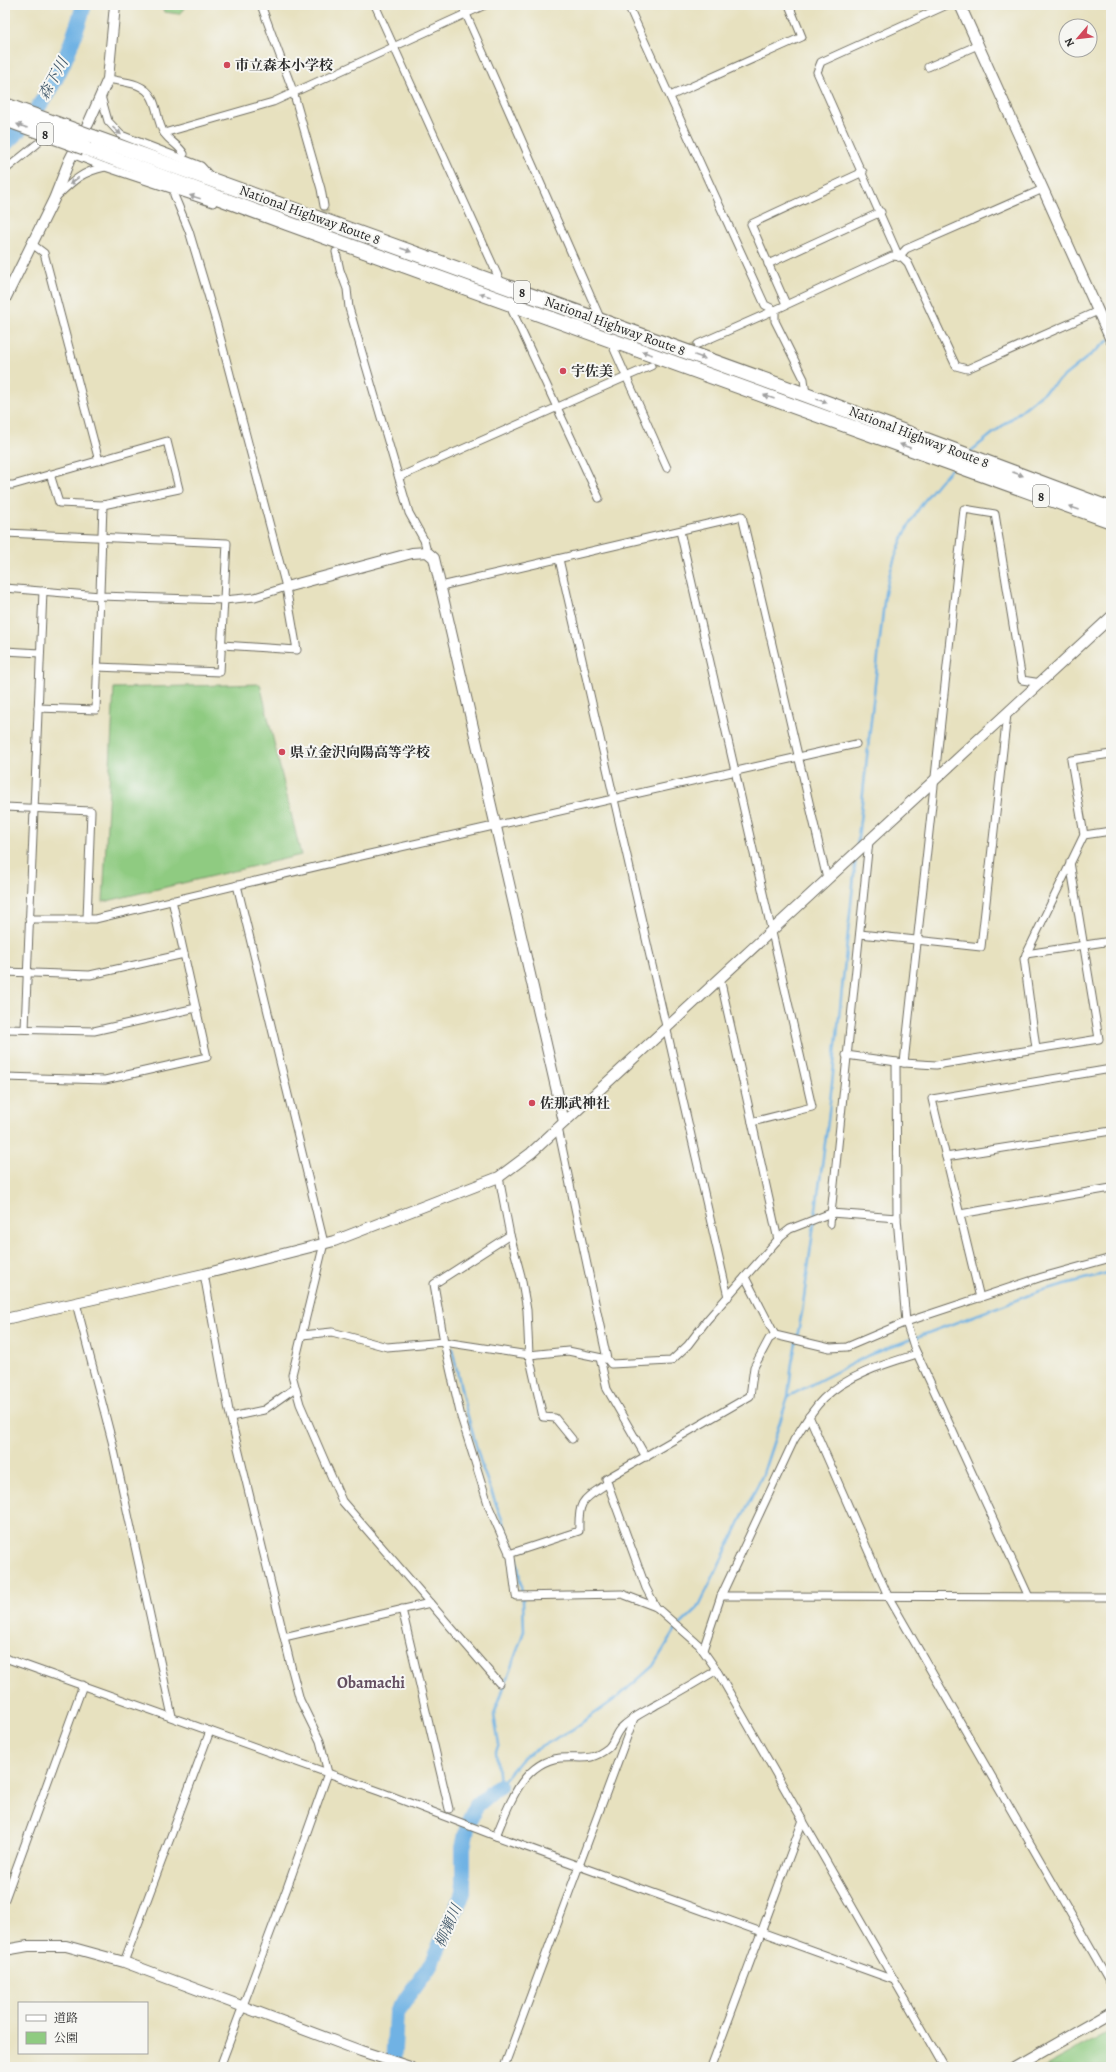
<svg xmlns="http://www.w3.org/2000/svg" width="1116" height="2072" viewBox="0 0 1116 2072" font-family="Alegreya,'Noto Serif JP',serif">
<style>
.green{fill:#8fcb81;stroke:#5d7b56}
.lines{fill:none;stroke-linecap:round;stroke-linejoin:round}
.stream{stroke:#6fb2e4;stroke-width:2.5}
.river{stroke:#6fb2e4;stroke-width:16}
.street-tunnel{stroke:#c1bda1;stroke-width:7;stroke-dasharray:7 3.5;stroke-linecap:butt}
.street-casing{stroke:#6d6b5f;stroke-width:9}
.secondary-casing{stroke:#6d6b5f;stroke-width:12}
.highway-casing{stroke:#6d6b5f;stroke-width:16}
.street{stroke:#fff;stroke-width:7}
.secondary{stroke:#fff;stroke-width:10}
.highway{stroke:#fff;stroke-width:14}
.highway-bridge-casing{stroke:#6d6b5f;stroke-width:16;stroke-linecap:butt}
.highway-bridge{stroke:#fff;stroke-width:14}
.oneway{fill:#a0a0a0}
.poi-dot{fill:#d1495b;stroke:#f6f6f2;stroke-width:1.5}
.labels{text-anchor:middle;dominant-baseline:central;stroke-width:4;stroke-linejoin:round;paint-order:stroke}
.shield{fill:#f6f6f2;stroke:#686867;stroke-width:1}
.shield-label{font-size:13px;font-weight:bold;fill:#2b2b2b}
.poi-label{font-size:14px;font-weight:bold;fill:#2b2b2b;stroke:#f6f6f2;text-anchor:start}
.street-label{font-size:14px;fill:#2b2b2b;stroke:#f6f6f2}
.water-label{font-size:15px;font-style:italic;fill:#435a6c;stroke:#f6f6f2}
.quarter-label{font-size:16px;font-weight:bold;fill:#644f61;stroke:#f6f6f2}
</style>
<rect width="100%" height="100%" fill="#f6f6f2"/>
<filter id="ink" filterUnits="userSpaceOnUse"><feTurbulence type="fractalNoise" baseFrequency=".025" numOctaves="2"/><feDisplacementMap in="SourceGraphic" scale="8" xChannelSelector="R" yChannelSelector="G"/><feConvolveMatrix kernelMatrix="1 2 1 2 8 2 1 2 1" color-interpolation-filters="sRGB"/></filter>
<filter id="wash" filterUnits="userSpaceOnUse"><feTurbulence type="fractalNoise" baseFrequency=".012" numOctaves="4" result="noise"/><feDisplacementMap in="SourceGraphic" scale="16" xChannelSelector="R" yChannelSelector="G"/><feGaussianBlur stdDeviation="0.9" result="paint"/><feColorMatrix in="noise" values="0 0 0 0 0 0 0 0 0 0 0 0 0 0 0 0 0 1.4 0 .05"/><feComposite in="paint" operator="in"/></filter>
<g filter="url(#wash)">
<rect width="100%" height="100%" fill="#e7e1bf"/>
<g class="green">
<path d="M 161,5 L 187,5 L 179,14 L 164,12 Z"/>
<path d="M 260,684 L 301,855 L 103,902 L 114,688 Z"/>
<path d="M 1111,2030 L 1111,2067 L 1043,2067 Z"/>
</g>
<g class="lines">
<g class="stream">
<path d="M 971,451 L 1109,340"/>
<path d="M 857,848 L 885,593 C 896,542 915,506 951,469"/>
<path d="M 452,1348 L 464,1402 L 482,1467 L 517,1559 L 523,1600 L 524,1631 L 494,1715 L 499,1745 L 496,1751 L 499,1785"/>
<path d="M 789,1396 L 869,1355 L 1043,1290 L 1111,1272"/>
<path d="M 499,1786 L 523,1757 L 573,1729 L 618,1697 L 653,1666 L 676,1629 L 698,1608 L 763,1474 L 788,1397 L 792,1363 L 802,1312 L 828,1121 L 856,857"/>
</g>
<g class="river">
<path d="M 5,144 C 13,136 21,129 28,120 C 56,88 72,45 84,5"/>
<path d="M 393,2067 L 396,2013 L 432,1963 L 463,1893 L 463,1848 L 468,1823 L 477,1805 L 499,1786"/>
</g>
</g>
</g>
<g filter="url(#ink)">
<g class="lines">
<g class="street-tunnel">
<path d="M 324,206 L 336,252"/>
<path d="M 651,366 L 698,344"/>
</g>
<g class="street-casing">
<g id="street">
<path d="M 261,5 L 293,91 L 321,189 L 324,206"/>
<path d="M 375,5 L 502,285"/>
<path d="M 462,5 L 601,320"/>
<path d="M 628,5 L 765,305 L 775,310"/>
<path d="M 5,6 L 6,5"/>
<path d="M 928,67 L 978,45"/>
<path d="M 108,79 C 123,82 144,82 152,98 C 158,109 157,122 164,133"/>
<path d="M 101,96 L 108,121 L 121,135 L 201,166 L 211,177"/>
<path d="M 670,96 L 802,37 L 789,5"/>
<path d="M 72,154 L 105,167"/>
<path d="M 184,154 C 179,145 170,142 164,133 L 273,102 L 485,5"/>
<path d="M 5,170 L 37,144"/>
<path d="M 174,195 L 189,231 L 217,325 L 286,587 L 297,650 L 222,645"/>
<path d="M 55,198 C 73,181 81,172 105,167 L 213,203"/>
<path d="M 32,244 L 44,253 L 99,461"/>
<path d="M 336,252 L 340,270 L 347,289 L 349,308 L 409,513 L 424,540 L 427,552"/>
<path d="M 899,257 L 817,72 L 821,62 L 947,5"/>
<path d="M 899,257 L 906,249 L 1043,189"/>
<path d="M 768,264 L 881,212"/>
<path d="M 509,304 L 599,498"/>
<path d="M 786,304 L 751,224 L 863,172"/>
<path d="M 610,340 L 667,468"/>
<path d="M 698,344 L 775,310"/>
<path d="M 806,395 L 804,379 L 775,321 L 775,310 L 892,256 L 902,257 L 908,263 L 956,366 L 967,369 L 1098,311"/>
<path d="M 399,477 L 651,366"/>
<path d="M 5,485 L 13,485 L 167,441 L 179,489 L 103,505 L 59,503 L 50,474"/>
<path d="M 680,531 L 812,1107 L 752,1122 L 720,978"/>
<path d="M 5,533 L 227,543 L 220,672 L 97,667"/>
<path d="M 559,559 L 728,1297"/>
<path d="M 441,586 L 742,516 L 827,879"/>
<path d="M 5,588 L 100,596 L 224,600 L 255,597 L 286,587"/>
<path d="M 5,651 L 40,653"/>
<path d="M 38,708 L 96,710 L 103,505"/>
<path d="M 5,807 L 91,811 L 87,919"/>
<path d="M 1084,835 L 1071,760 L 1111,754"/>
<path d="M 237,885 L 324,1243 L 292,1375 L 300,1404 L 342,1501 L 499,1683"/>
<path d="M 29,919 L 95,919 L 361,856 L 856,744"/>
<path d="M 860,934 L 981,947 L 1007,714"/>
<path d="M 1026,954 L 1111,941"/>
<path d="M 5,972 L 90,975 L 184,954"/>
<path d="M 5,1029 L 94,1031 L 196,1008"/>
<path d="M 25,1029 L 43,591"/>
<path d="M 1036,1048 L 1024,959 L 1084,835 L 1111,831"/>
<path d="M 846,1055 L 904,1063 L 936,1065 L 1099,1039 L 1070,862"/>
<path d="M 896,1062 L 897,1218 L 906,1322 L 914,1347 L 1029,1597"/>
<path d="M 904,1063 L 964,509 L 995,514 L 1022,680 L 1041,683"/>
<path d="M 5,1077 L 105,1080 L 207,1057 L 172,900"/>
<path d="M 752,1122 L 778,1240"/>
<path d="M 558,1128 L 607,1359 L 611,1364 L 671,1361 L 688,1345 L 707,1320 L 781,1236 L 790,1229 L 831,1213 L 897,1218"/>
<path d="M 946,1157 L 1111,1131"/>
<path d="M 499,1177 L 510,1235 L 434,1284 L 444,1342 L 461,1417 L 489,1507 L 511,1557 L 516,1596 L 622,1594 L 656,1607 L 699,1645 L 716,1669 L 944,2067"/>
<path d="M 960,1214 L 1111,1188"/>
<path d="M 830,1224 L 869,841"/>
<path d="M 510,1235 L 521,1276 L 527,1310 L 529,1355 L 543,1417 L 555,1418 L 572,1439"/>
<path d="M 204,1274 L 229,1411 L 292,1670 L 300,1700 L 320,1741 L 328,1773 L 287,1888 L 220,2067"/>
<path d="M 745,1277 L 775,1335"/>
<path d="M 980,1298 L 932,1099 L 1111,1069"/>
<path d="M 76,1303 L 112,1441 L 172,1716"/>
<path d="M 302,1335 L 332,1332 L 387,1347 L 444,1342 L 529,1355 L 568,1351 L 607,1359"/>
<path d="M 600,1358 L 607,1389 L 646,1457"/>
<path d="M 809,1416 L 888,1596 L 1111,1984"/>
<path d="M 231,1417 L 264,1410 L 295,1388"/>
<path d="M 509,1554 L 579,1531 C 578,1499 583,1500 608,1483"/>
<path d="M 721,1596 L 1111,1597"/>
<path d="M 656,1607 L 646,1588 L 606,1479 L 750,1396 L 754,1367 L 769,1339 L 775,1335 L 830,1348 L 847,1347 L 906,1322 L 1042,1277 L 1111,1258"/>
<path d="M 402,1609 L 449,1809"/>
<path d="M 284,1637 L 430,1603"/>
<path d="M 703,1650 L 721,1596 L 794,1440 C 803,1426 811,1411 823,1399 C 847,1375 885,1364 917,1354"/>
<path d="M 5,1658 L 381,1792 L 493,1835 L 894,1980"/>
<path d="M 496,1836 C 508,1807 522,1762 560,1758 C 581,1756 589,1763 608,1748 C 614,1743 615,1733 621,1728 C 631,1718 644,1712 656,1705 C 677,1694 697,1682 717,1670"/>
<path d="M 5,1899 L 83,1685"/>
<path d="M 124,1962 L 210,1731"/>
<path d="M 504,2067 L 634,1718"/>
<path d="M 711,2067 L 803,1820"/>
</g>
</g>
<g class="secondary-casing">
<g id="secondary">
<path d="M 960,5 L 1111,340"/>
<path d="M 5,299 L 54,199 L 69,161 L 89,122 L 108,79 L 115,5"/>
<path d="M 286,587 L 412,553 L 427,552 L 434,558 L 564,1122"/>
<path d="M 5,1319 L 204,1274 L 334,1241 L 499,1177 L 531,1153 L 1111,617"/>
<path d="M 5,1950 L 28,1946 L 66,1946 L 124,1962 L 361,2051 L 410,2067"/>
<path d="M 1015,2067 L 1111,2012"/>
</g>
</g>
<g class="highway-casing">
<g id="highway">
<path d="M 93,137 L 806,395 L 1111,509"/>
<path d="M 85,148 L 287,223 L 1111,521"/>
</g>
</g>
<use href="#street" class="street"/>
<use href="#secondary" class="secondary"/>
<use href="#highway" class="highway"/>
<g class="highway-bridge-casing">
<g id="highway-bridge">
<path d="M 5,105 L 93,137"/>
<path d="M 5,119 L 85,148"/>
</g>
</g>
<use href="#highway-bridge" class="highway-bridge"/>
</g>
<defs><path id="oneway-solid" d="M-6-.8H1V-3.2L6.5 0L1 3.2V.8H-6Z"/></defs>
<g class="oneway">
<use href="#oneway-solid" transform="translate(22 126) rotate(-160)"/>
<use href="#oneway-solid" transform="translate(117 131) rotate(41)"/>
<use href="#oneway-solid" transform="translate(74 181) rotate(142)"/>
<use href="#oneway-solid" transform="translate(195 197) rotate(-163)"/>
<use href="#oneway-solid" transform="translate(406 250) rotate(20)"/>
<use href="#oneway-solid" transform="translate(485 295) rotate(-160)"/>
<use href="#oneway-solid" transform="translate(647 353) rotate(-160)"/>
<use href="#oneway-solid" transform="translate(700 357) rotate(20)"/>
<use href="#oneway-solid" transform="translate(769 397) rotate(-160)"/>
<use href="#oneway-solid" transform="translate(822 401) rotate(20)"/>
<use href="#oneway-solid" transform="translate(905 446) rotate(-160)"/>
<use href="#oneway-solid" transform="translate(1018 474) rotate(20)"/>
<use href="#oneway-solid" transform="translate(1074 508) rotate(-160)"/>
</g>
</g>
<g class="poi-dot">
<circle cx="227" cy="65" r="4"/>
<circle cx="563" cy="371" r="4"/>
<circle cx="282" cy="752" r="4"/>
<circle cx="532" cy="1103" r="4"/>
</g>
<g class="labels">
<g class="shield">
<rect x="37" y="123" width="16" height="22" rx="3"/>
<rect x="514" y="281" width="16" height="22" rx="3"/>
<rect x="1033" y="485" width="16" height="22" rx="3"/>
</g>
<g class="shield-label">
<text x="45" y="134">8</text>
<text x="522" y="292">8</text>
<text x="1041" y="496">8</text>
</g>
<g class="poi-label">
<text x="235" y="65">市立森本小学校</text>
<text x="571" y="371">宇佐美</text>
<text x="290" y="752">県立金沢向陽高等学校</text>
<text x="540" y="1103">佐那武神社</text>
</g>
<g class="street-label">
<text transform="translate(310 215) rotate(20)">National Highway Route 8</text>
<text transform="translate(615 326) rotate(20)">National Highway Route 8</text>
<text transform="translate(919 437) rotate(21)">National Highway Route 8</text>
</g>
<g class="water-label">
<text transform="translate(53 79) rotate(-61)">森下川</text>
<text transform="translate(448 1926) rotate(-66)">柳瀬川</text>
</g>
<g class="quarter-label">
<text x="371" y="1683">Obamachi</text>
</g>
</g>
<rect width="1116" height="2072" fill="none" stroke="#f6f6f2" stroke-width="20"/>
<rect x="18" y="2002" width="130" height="52" fill="#f6f6f2" stroke="#a5a5a2"/>
<rect x="26" y="2015" width="20" height="6" fill="#ffffff" stroke="#a5a5a2"/>
<text x="54" y="2022" font-size="12" fill="#2b2b2b">道路</text>
<rect x="26" y="2032" width="20" height="12" fill="#8fcb81" stroke="#a5a5a2"/>
<text x="54" y="2042" font-size="12" fill="#2b2b2b">公園</text>
<g transform="translate(1078 38) rotate(242)"><circle r="19" fill="#f6f6f2" stroke="#a5a5a2"/>
<path d="M0-3L7 15L0 10L-7 15Z" fill="#d1495b"/>
<text y="-6" font-size="11" font-weight="bold" text-anchor="middle" fill="#2b2b2b">N</text>
</g>
</svg>
